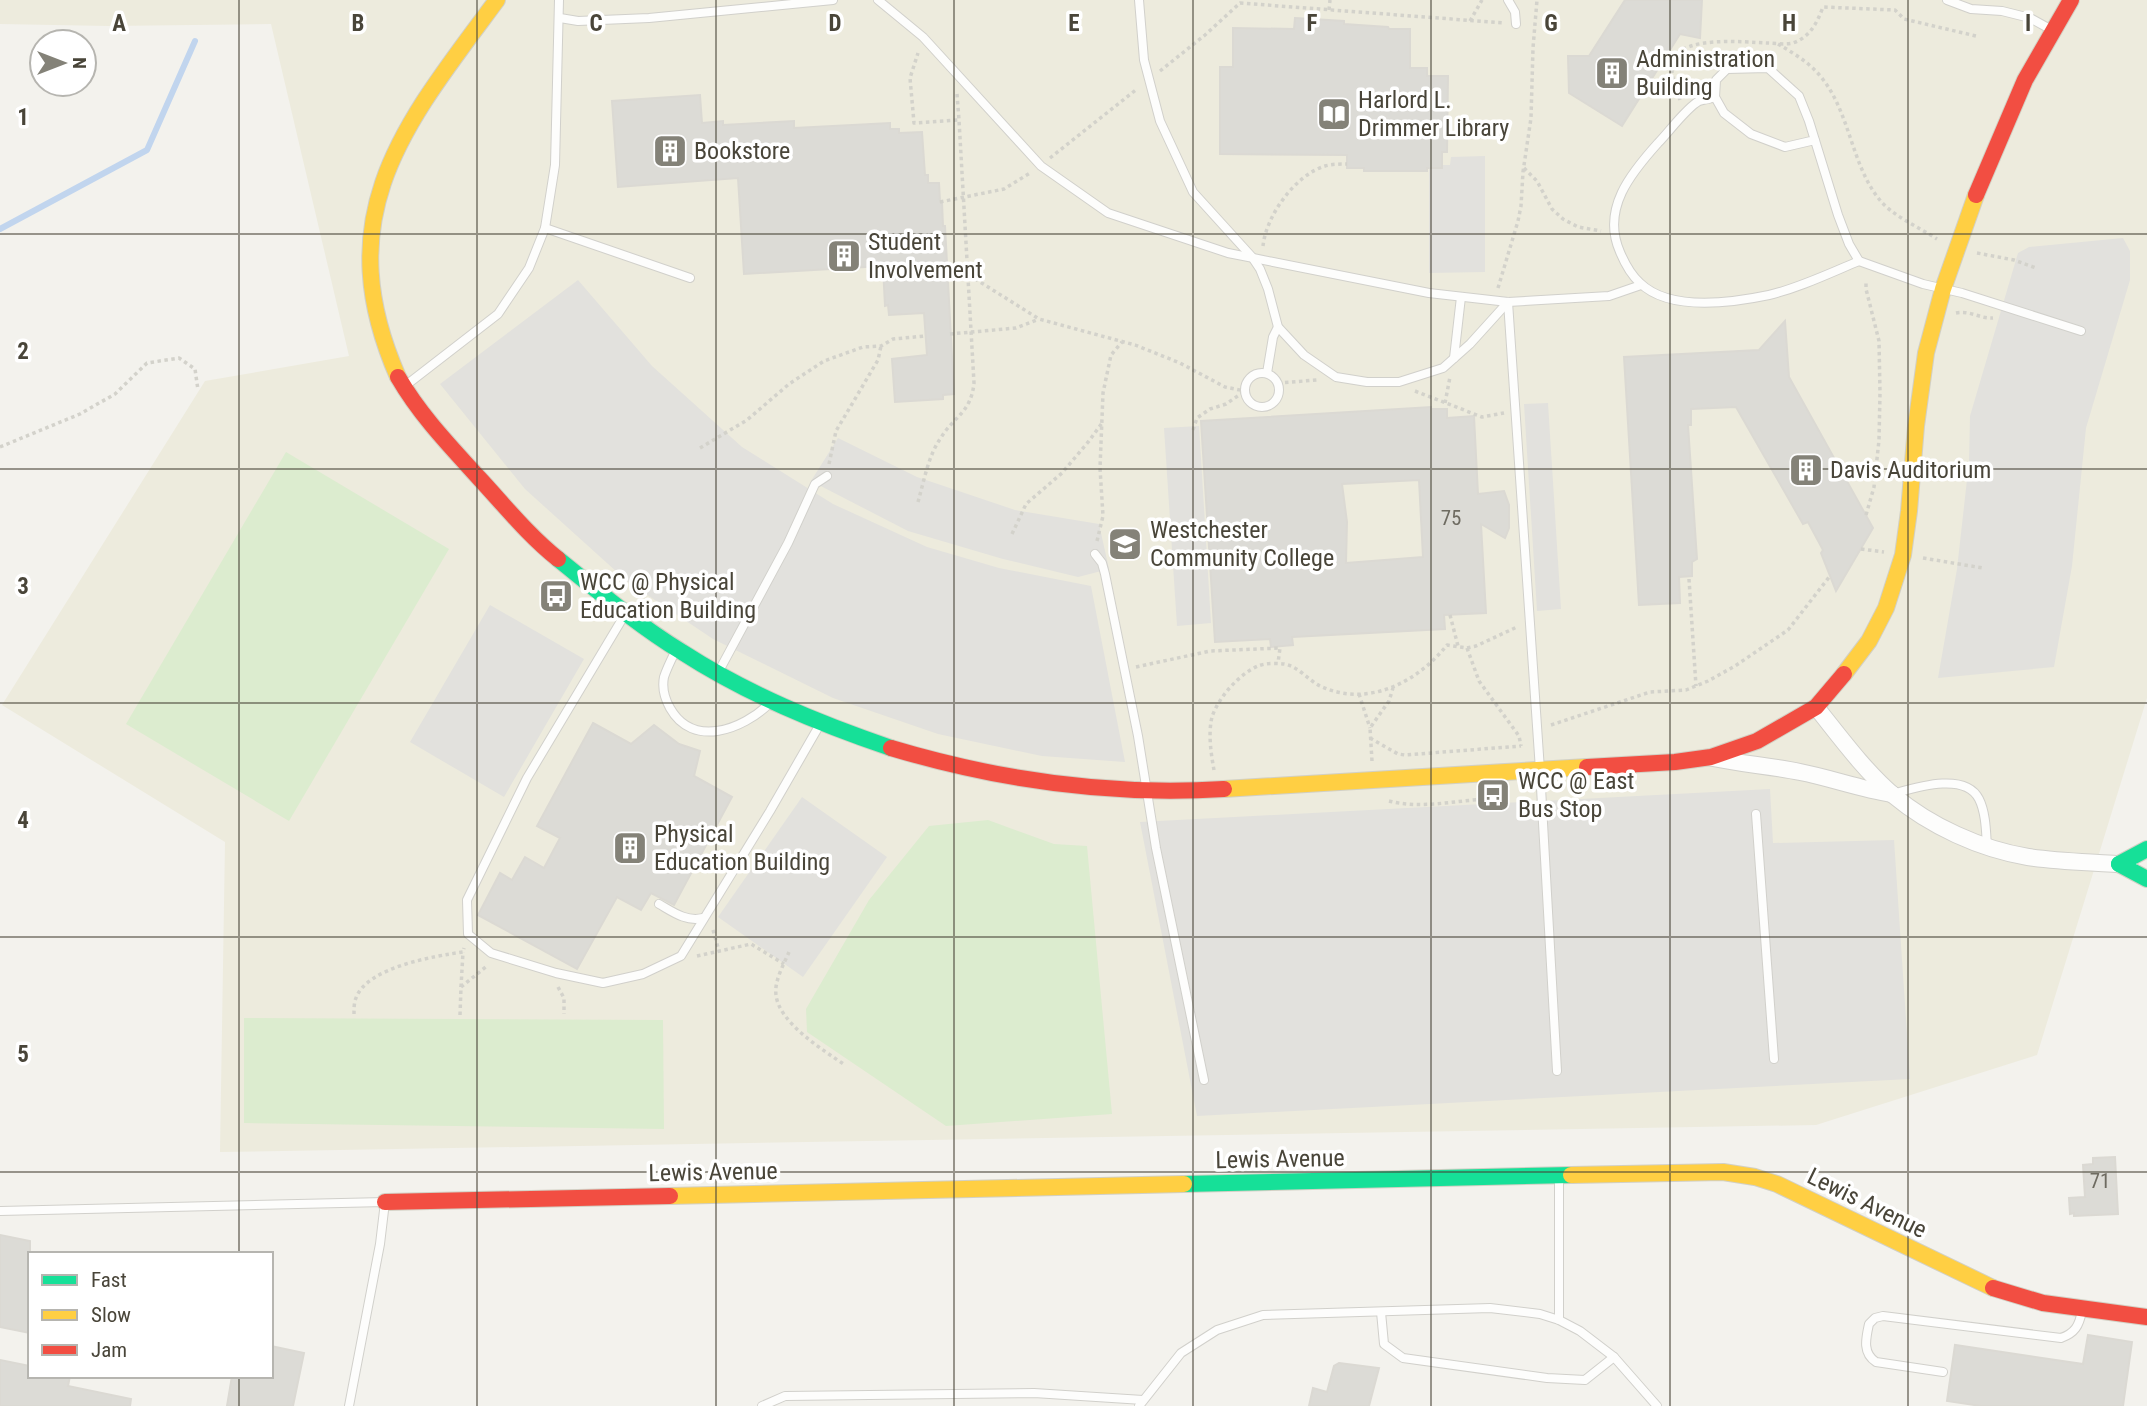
<svg xmlns="http://www.w3.org/2000/svg" width="2147" height="1406" viewBox="0 0 2147 1406" font-family="'Roboto Condensed',sans-serif">
<style>
.education{fill:#edebdd}
.grass{fill:#dceccf}
.parking{fill:#e2e1dd}
.lines{fill:none;stroke-linecap:round;stroke-linejoin:round}
.stream{stroke:#c1d5ee;stroke-width:6}
.building{fill:#dcdbd6;stroke:#dbd9d3;stroke-width:2;fill-rule:evenodd}
.lane-casing{stroke:#d1d0cb;stroke-width:10}
.street-casing{stroke:#d1d0cb;stroke-width:18}
.fast-casing{stroke:#d2d0c4;stroke-width:18}
.slow-casing{stroke:#d2d0c4;stroke-width:18}
.jam-casing{stroke:#d2d0c4;stroke-width:18}
.path{stroke:#d3d2cb;stroke-width:3.5;stroke-dasharray:3.5 3.5;stroke-linecap:butt}
.lane{stroke:#fdfdfc;stroke-width:8}
.street{stroke:#fdfdfc;stroke-width:16}
.fast{stroke:#16e098;stroke-width:16}
.slow{stroke:#ffcf43;stroke-width:16}
.jam{stroke:#f24e42;stroke-width:16}
.grid{fill:none;stroke:#494539;stroke-width:2;stroke-opacity:0.55}
.labels{text-anchor:middle;dominant-baseline:central;stroke-width:7;stroke-linejoin:round;paint-order:stroke}
.number-label{font-size:21px;fill:#6e6b61}
.poi-label{font-size:24px;fill:#494539;stroke:#fff;text-anchor:start}
.street-label{font-size:24px;fill:#494539;stroke:#fff}
.grid-label{font-size:23px;text-anchor:middle;font-weight:bold;fill:#494539;stroke:#fff;stroke-width:7;stroke-linejoin:round;paint-order:stroke}
</style>
<rect width="100%" height="100%" fill="#f3f2ed"/>
<path class="education" d="M 0,0 L 2147,0 L 2147,698 L 2037,1055 L 1816,1125 L 220,1152 L 225,842 L 2,705 L 205,381 L 349,356 L 271,24 L 109,26 L 0,24 Z"/>
<g class="grass">
<path d="M 286,452 L 449,549 L 289,821 L 126,724 Z"/>
<path d="M 988,820 L 1054,844 L 1087,846 L 1112,1114 L 946,1126 L 807,1032 L 806,1009 L 869,900 L 929,826 Z"/>
<path d="M 244,1018 L 663,1020 L 664,1129 L 244,1123 Z"/>
</g>
<g class="parking">
<path d="M 1485,156 L 1485,272 L 1429,273 L 1429,165 L 1450,165 L 1451,157 Z"/>
<path d="M 2123,238 L 2130,251 L 2130,280 L 2086,428 L 2072,566 L 2054,667 L 1938,678 L 1957,569 L 1969,462 L 1970,416 L 2018,253 L 2029,247 Z"/>
<path d="M 578,280 L 652,366 L 742,447 L 833,504 L 927,547 L 999,568 L 1091,586 L 1125,762 L 1042,756 L 938,734 L 833,698 L 713,639 L 628,582 L 525,489 L 440,384 Z"/>
<path d="M 1548,403 L 1561,609 L 1537,611 L 1524,404 Z"/>
<path d="M 1199,426 L 1211,623 L 1177,626 L 1164,428 Z"/>
<path d="M 838,438 L 917,477 L 1015,510 L 1099,524 L 1109,569 L 1078,577 L 1003,559 L 908,531 L 811,481 Z"/>
<path d="M 490,605 L 584,659 L 504,797 L 410,742 Z"/>
<path d="M 1770,789 L 1773,843 L 1894,840 L 1910,1079 L 1197,1116 L 1140,822 Z"/>
<path d="M 802,797 L 887,857 L 803,977 L 718,917 Z"/>
</g>
<g class="lines">
<path class="stream" d="M 0,229 L 147,150 L 195,41"/>
</g>
<g class="building">
<path d="M 1625,0 L 1702,0 L 1700,38 L 1680,34 L 1622,126 L 1569,93 L 1568,56 L 1589,56 Z"/>
<path d="M 1295,18 L 1344,21 L 1344,24 L 1388,27 L 1389,29 L 1410,29 L 1410,68 L 1427,68 L 1427,76 L 1448,76 L 1447,152 L 1442,152 L 1442,168 L 1427,168 L 1427,171 L 1364,171 L 1364,168 L 1347,168 L 1347,155 L 1220,154 L 1220,67 L 1233,67 L 1233,28 L 1294,29 Z"/>
<path d="M 700,95 L 702,123 L 723,121 L 723,125 L 794,121 L 794,128 L 890,123 L 890,129 L 899,129 L 899,133 L 922,132 L 925,175 L 928,175 L 928,183 L 939,183 L 940,202 L 942,202 L 943,226 L 945,226 L 954,394 L 943,395 L 943,399 L 895,402 L 892,359 L 927,355 L 924,313 L 889,315 L 888,305 L 885,306 L 883,266 L 744,274 L 738,178 L 618,187 L 612,101 Z"/>
<path d="M 1785,321 L 1789,377 L 1873,528 L 1836,591 L 1821,553 L 1823,550 L 1808,522 L 1803,524 L 1736,407 L 1691,409 L 1691,425 L 1688,425 L 1697,559 L 1692,562 L 1692,576 L 1679,577 L 1680,603 L 1639,605 L 1624,357 L 1759,350 Z"/>
<path d="M 1431,407 L 1431,409 L 1447,409 L 1447,418 L 1474,416 L 1478,494 L 1504,491 L 1509,505 L 1509,528 L 1505,538 L 1481,524 L 1486,613 L 1444,615 L 1445,629 L 1292,637 L 1293,645 L 1271,647 L 1270,639 L 1215,642 L 1201,421 ZM 1419,480 L 1423,557 L 1346,563 L 1347,522 L 1342,484 Z"/>
<path d="M 593,723 L 631,744 L 654,725 L 679,744 L 700,751 L 694,776 L 732,797 L 674,905 L 651,893 L 641,910 L 617,897 L 577,969 L 478,915 L 500,873 L 512,880 L 525,857 L 544,868 L 560,838 L 537,826 Z"/>
<path d="M 2115,1157 L 2118,1214 L 2074,1216 L 2074,1213 L 2070,1214 L 2069,1198 L 2085,1197 L 2083,1165 L 2093,1164 L 2093,1158 Z"/>
<path d="M 0,1235 L 30,1241 L 30,1333 L 0,1327 Z"/>
<path d="M 2088,1335 L 2132,1342 L 2123,1406 L 1981,1406 L 1947,1401 L 1955,1345 L 2083,1364 Z"/>
<path d="M 271,1346 L 304,1353 L 293,1406 L 227,1406 L 232,1376 L 271,1376 Z"/>
<path d="M 0,1360 L 30,1366 L 30,1376 L 70,1376 L 68,1386 L 131,1399 L 130,1406 L 0,1406 Z"/>
<path d="M 1339,1363 L 1379,1368 L 1369,1406 L 1309,1406 L 1313,1388 L 1327,1392 L 1334,1366 Z"/>
</g>
<g class="lines">
<g class="lane-casing">
<g id="lane">
<path d="M 878,0 L 923,37 L 1041,166 L 1108,213 L 1228,253 L 1429,293 L 1508,302 L 1609,296 L 1641,285"/>
<path d="M 1139,0 L 1144,60 L 1160,121 L 1193,192 L 1252,257 L 1260,269 L 1268,289 L 1278,327 L 1304,355 L 1336,377 L 1367,382 L 1399,382 L 1443,368 L 1470,344 L 1508,302"/>
<path d="M 1508,0 L 1515,12 L 1516,24"/>
<path d="M 1947,0 L 1971,9 L 2002,11 L 2030,18 L 2050,29"/>
<path d="M 560,18 L 578,21 L 649,18 L 833,0"/>
<path d="M 1715,97 C 1710,99 1704,99 1699,101 C 1686,108 1669,132 1658,143 C 1631,173 1601,209 1620,252 C 1625,264 1630,274 1640,283 C 1670,312 1731,303 1769,295 C 1799,288 1830,273 1859,261"/>
<path d="M 1815,140 L 1785,147 L 1751,134 L 1724,113 L 1715,97 L 1716,80 L 1727,69 L 1768,68 L 1799,96 L 1809,121 L 1838,215 L 1849,244 L 1859,261 L 1923,284 L 1962,293 L 2081,331"/>
<path d="M 545,228 L 690,278"/>
<path d="M 1508,302 L 1540,770 L 1557,1071"/>
<path d="M 1454,358 L 1461,297"/>
<circle cx="1262" cy="390" r="17"/>
<path d="M 1267,373 L 1273,337 L 1278,327"/>
<path d="M 405,386 L 498,314 L 529,268 L 545,228 L 555,165 L 559,0"/>
<path d="M 1095,554 L 1102,563 L 1105,574 L 1138,736 L 1156,848 L 1204,1080"/>
<path d="M 624,616 L 527,778 L 467,900 L 468,934 L 491,953 L 556,973 L 603,983 L 643,974 L 681,956 L 770,811 L 819,726"/>
<path d="M 675,652 C 671,660 667,668 664,677 C 662,687 665,699 670,708 C 693,749 743,729 769,704"/>
<path d="M 719,671 L 788,543 L 815,484 L 827,476"/>
<path d="M 1892,794 C 1914,788 1965,771 1979,799 C 1986,813 1986,832 1987,847"/>
<path d="M 1756,814 L 1774,1059"/>
<path d="M 659,904 C 673,912 686,922 703,918"/>
<path d="M 1559,1176 L 1559,1320"/>
<path d="M 0,1211 L 385,1202 L 380,1244 L 349,1406"/>
<path d="M 1381,1312 L 1384,1344 L 1403,1358 L 1547,1378 L 1585,1380 L 1614,1357"/>
<path d="M 1943,1372 L 1876,1362 C 1862,1353 1866,1338 1869,1324 L 1875,1318 L 1883,1316 L 2061,1338 C 2075,1333 2079,1326 2082,1311"/>
<path d="M 762,1406 L 785,1396 L 1034,1393 L 1143,1400"/>
<path d="M 1139,1406 L 1181,1353 L 1217,1330 L 1263,1315 L 1490,1308 L 1540,1314 L 1559,1320 L 1580,1331 L 1614,1357 L 1657,1406"/>
</g>
</g>
<g class="street-casing">
<g id="street">
<path d="M 1816,707 C 1840,737 1864,770 1893,795 C 1930,826 1980,849 2028,857 C 2061,862 2095,862 2129,865"/>
<path d="M 1713,758 C 1742,764 1771,766 1800,772 C 1831,778 1860,789 1892,794"/>
</g>
</g>
<g class="fast-casing">
<g id="fast">
<path d="M 558,559 C 599,592 638,625 682,652 C 747,694 818,723 891,748"/>
<path d="M 2119,864 L 2147,849"/>
<path d="M 2119,864 L 2147,879"/>
<path d="M 1184,1184 L 1571,1175"/>
</g>
</g>
<g class="slow-casing">
<g id="slow">
<path d="M 398,377 C 327,215 404,125 497,0"/>
<path d="M 1844,674 L 1869,641 L 1886,608 L 1903,555 L 1909,511 L 1916,426 L 1926,353 L 1943,289 L 1976,195"/>
<path d="M 1224,789 L 1587,767"/>
<path d="M 1571,1175 L 1723,1172 L 1755,1177 L 1777,1184 L 1993,1288"/>
<path d="M 670,1196 L 1184,1184"/>
</g>
</g>
<g class="jam-casing">
<g id="jam">
<path d="M 1976,195 L 2025,80 L 2071,0"/>
<path d="M 398,377 C 420,415 449,445 479,478 C 505,506 528,535 558,559"/>
<path d="M 891,748 C 998,780 1112,796 1224,789"/>
<path d="M 1587,767 L 1675,762 L 1711,757 L 1757,741 L 1816,707 L 1844,674"/>
<path d="M 385,1202 L 670,1196"/>
<path d="M 1993,1288 L 2043,1303 L 2147,1317"/>
</g>
</g>
<g class="path">
<path d="M 1329,10 L 1330,0"/>
<path d="M 1470,21 L 1482,0"/>
<path d="M 1778,44 C 1793,53 1809,62 1821,77 C 1850,112 1851,164 1879,199 C 1891,215 1920,228 1937,239"/>
<path d="M 1160,71 L 1205,35 L 1240,3 L 1504,23"/>
<path d="M 957,94 L 959,120"/>
<path d="M 1680,100 C 1676,89 1668,70 1674,58 C 1686,36 1744,42 1766,43 C 1774,43 1785,45 1793,43 C 1810,37 1817,23 1823,7 L 1895,10 L 1904,19 L 1976,36"/>
<path d="M 1050,158 L 1137,89"/>
<path d="M 1524,168 L 1537,181 L 1552,209 L 1563,219 L 1578,227 L 1601,231"/>
<path d="M 940,202 L 1004,189 L 1030,173"/>
<path d="M 1263,246 C 1266,216 1295,175 1325,166 C 1332,164 1340,164 1347,164"/>
<path d="M 1977,253 L 2014,260 L 2036,268"/>
<path d="M 969,275 L 1039,319 L 1135,345 L 1180,363 L 1225,387 L 1245,391"/>
<path d="M 1498,288 L 1518,221 L 1521,206 L 1523,172 L 1531,118 L 1533,48 L 1537,0"/>
<path d="M 1956,313 C 1970,310 1980,319 1993,318"/>
<path d="M 950,334 L 1016,328 L 1039,319"/>
<path d="M 1278,383 L 1317,380"/>
<path d="M 1415,391 L 1482,417 L 1504,413"/>
<path d="M 1445,403 L 1450,377"/>
<path d="M 1193,430 L 1197,418 L 1210,409 L 1226,404 L 1245,391"/>
<path d="M 0,447 L 80,414 L 115,394 L 147,363 L 179,358 L 195,369 L 198,390"/>
<path d="M 700,448 L 747,420 L 789,384 L 824,361 L 863,347 L 881,346 L 893,339 L 925,336"/>
<path d="M 829,464 L 836,431 L 878,360 L 881,346"/>
<path d="M 918,502 C 924,481 928,457 940,439 C 954,416 971,413 974,383 L 959,120 L 914,123 L 910,78 L 918,53"/>
<path d="M 1866,515 L 1874,487 L 1879,440 L 1880,393 L 1879,341 L 1866,289 L 1866,281"/>
<path d="M 1012,534 L 1026,504 L 1062,473 L 1089,441 L 1102,423"/>
<path d="M 1097,541 L 1103,516 L 1100,468 L 1103,393 L 1111,355 L 1122,342"/>
<path d="M 1861,549 L 1884,552"/>
<path d="M 1923,558 L 1983,568"/>
<path d="M 1689,579 L 1696,686"/>
<path d="M 1450,615 L 1458,646"/>
<path d="M 1467,648 L 1479,681 L 1519,736 L 1521,746"/>
<path d="M 1136,667 L 1210,651 L 1280,648 L 1278,663"/>
<path d="M 1359,694 L 1370,728"/>
<path d="M 1551,725 L 1650,692 L 1686,690 L 1708,681 L 1735,666 L 1788,630 L 1830,576"/>
<path d="M 1370,738 L 1398,754 L 1405,755 L 1521,746"/>
<path d="M 1372,761 L 1370,728 L 1389,701 L 1393,688"/>
<path d="M 1214,770 C 1211,754 1208,733 1212,717 C 1218,698 1239,674 1258,666 C 1265,663 1276,663 1284,664 C 1298,666 1308,680 1320,686 C 1367,708 1417,683 1447,645 L 1467,648 L 1476,646 L 1517,627"/>
<path d="M 1389,801 C 1419,809 1454,801 1485,799 L 1490,793"/>
<path d="M 713,930 L 719,951"/>
<path d="M 789,952 C 784,964 774,981 776,995 C 779,1023 823,1050 845,1065"/>
<path d="M 697,956 L 751,944 L 784,964"/>
<path d="M 461,987 L 463,952"/>
<path d="M 558,987 L 564,998 L 564,1014"/>
<path d="M 354,1014 C 354,1009 354,1002 356,998 C 367,967 435,956 463,952 L 464,948"/>
<path d="M 460,1015 L 461,987 L 487,966"/>
</g>
<use href="#lane" class="lane"/>
<use href="#street" class="street"/>
<use href="#fast" class="fast"/>
<use href="#slow" class="slow"/>
<use href="#jam" class="jam"/>
</g>
<path class="grid" d="M 239,0 L 239,1254M 477,0 L 477,1406M 716,0 L 716,1406M 954,0 L 954,1406M 1193,0 L 1193,1406M 1431,0 L 1431,1406M 1670,0 L 1670,1406M 1908,0 L 1908,1406M 0,234 L 2147,234M 0,469 L 2147,469M 0,703 L 2147,703M 0,937 L 2147,937M 0,1172 L 2147,1172M 239,1376 L 239,1406"/>
<defs>
<g id="building-square" transform="scale(1.75)"><rect x="-9" y="-9" width="18" height="18" rx="4" fill="#848278" stroke="#fff"/><path d="M-4-6H4V6H1V3H-1V6H-4ZM-2.5-4.3h1.7v1.8h-1.7ZM.8-4.3h1.7v1.8H.8ZM-2.5-1h1.7V.8h-1.7ZM.8-1h1.7V.8H.8Z" fill="#fff"/></g>
<g id="library-square" transform="scale(1.75)"><rect x="-9" y="-9" width="18" height="18" rx="4" fill="#848278" stroke="#fff"/><path d="M-6-4Q-3-5.5-.7-3.5V5Q-3 3-6 4ZM6-4Q3-5.5 .7-3.5V5Q3 3 6 4Z" fill="#fff"/></g>
<g id="university-square" transform="scale(1.75)"><rect x="-9" y="-9" width="18" height="18" rx="4" fill="#848278" stroke="#fff"/><path d="M0-5L7-2L0 1L-7-2ZM-4 1L0 2.5L4 1V4Q0 6-4 4Z" fill="#fff"/></g>
<g id="bus-square" transform="scale(1.75)"><rect x="-9" y="-9" width="18" height="18" rx="4" fill="#848278" stroke="#fff"/><path d="M-5-6H5V4H4V6H2V4H-2V6H-4V4H-5ZM-3.5-4V0h7V-4ZM-3.5 1.2v1.5H-2V1.2ZM2 1.2v1.5H3.5V1.2Z" fill="#fff"/></g>
</defs>
<g fill-rule="evenodd">
<use href="#building-square" x="1612" y="73"/>
<use href="#library-square" x="1334" y="114"/>
<use href="#building-square" x="670" y="151"/>
<use href="#building-square" x="844" y="256"/>
<use href="#building-square" x="1806" y="470"/>
<use href="#university-square" x="1125" y="544"/>
<use href="#bus-square" x="556" y="596"/>
<use href="#bus-square" x="1493" y="795"/>
<use href="#building-square" x="630" y="848"/>
</g>
<g class="labels">
<g class="number-label">
<text x="1451" y="518">75</text>
<text x="2100" y="1181">71</text>
</g>
<g class="poi-label">
<text x="1636" y="59">Administration<tspan x="1636" dy="28">Building</tspan></text>
<text x="1358" y="100">Harlord L.<tspan x="1358" dy="28">Drimmer Library</tspan></text>
<text x="694" y="151">Bookstore</text>
<text x="868" y="242">Student<tspan x="868" dy="28">Involvement</tspan></text>
<text x="1830" y="470">Davis Auditorium</text>
<text x="1150" y="530">Westchester<tspan x="1150" dy="28">Community College</tspan></text>
<text x="580" y="582">WCC @ Physical<tspan x="580" dy="28">Education Building</tspan></text>
<text x="1518" y="781">WCC @ East<tspan x="1518" dy="28">Bus Stop</tspan></text>
<text x="654" y="834">Physical<tspan x="654" dy="28">Education Building</tspan></text>
</g>
<g class="street-label">
<text transform="translate(1280 1159) rotate(-1)">Lewis Avenue</text>
<text transform="translate(713 1172) rotate(-1)">Lewis Avenue</text>
<text transform="translate(1867 1203) rotate(26)">Lewis Avenue</text>
</g>
</g>
<g class="grid-label">
<text x="119" y="31">A</text>
<text x="358" y="31">B</text>
<text x="596" y="31">C</text>
<text x="835" y="31">D</text>
<text x="1074" y="31">E</text>
<text x="1312" y="31">F</text>
<text x="1551" y="31">G</text>
<text x="1789" y="31">H</text>
<text x="2028" y="31">I</text>
<text x="23" y="125">1</text>
<text x="23" y="359">2</text>
<text x="23" y="594">3</text>
<text x="23" y="828">4</text>
<text x="23" y="1062">5</text>
</g>
<rect x="28" y="1252" width="245" height="126" fill="#ffffff" stroke="#b6b5b0" stroke-width="2"/>
<rect x="42" y="1275" width="35" height="10" fill="#16e098" stroke="#b6b5b0" stroke-width="2"/>
<text x="91" y="1287" font-size="21" fill="#494539">Fast</text>
<rect x="42" y="1310" width="35" height="10" fill="#ffcf43" stroke="#b6b5b0" stroke-width="2"/>
<text x="91" y="1322" font-size="21" fill="#494539">Slow</text>
<rect x="42" y="1345" width="35" height="10" fill="#f24e42" stroke="#b6b5b0" stroke-width="2"/>
<text x="91" y="1357" font-size="21" fill="#494539">Jam</text>
<g transform="translate(63 63) rotate(90)"><circle r="33" fill="#ffffff" stroke="#b6b5b0" stroke-width="2"/>
<path d="M0-5L12 26L0 18L-12 26Z" fill="#848278"/>
<text y="-10" font-size="19" font-weight="bold" text-anchor="middle" fill="#494539">N</text>
</g>
</svg>
